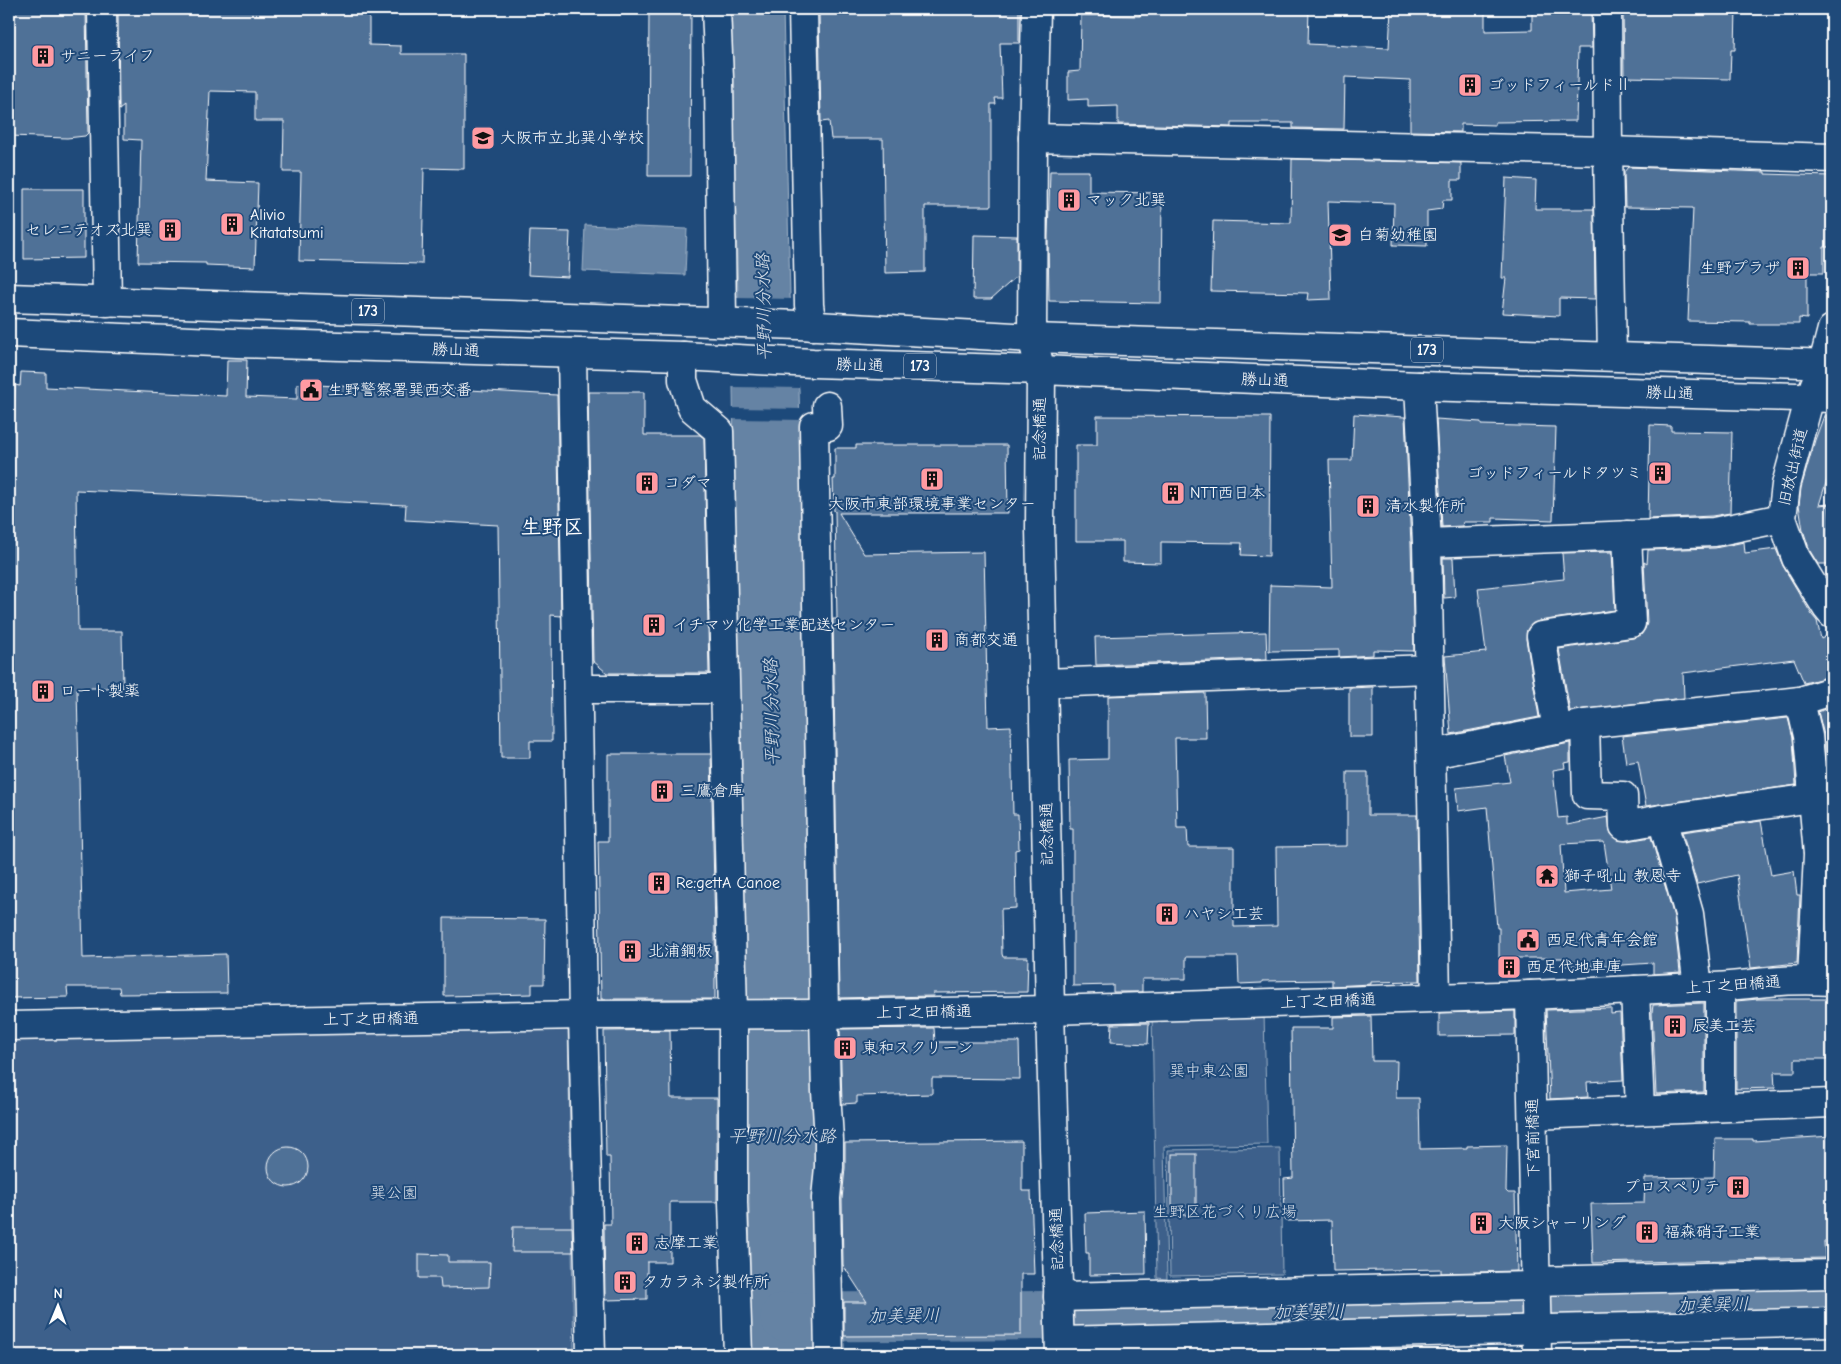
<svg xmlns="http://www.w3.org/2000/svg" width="1841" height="1364" viewBox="0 0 1841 1364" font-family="'Comic Neue','Klee One',sans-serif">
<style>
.green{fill:#3c618b;stroke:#9eb0c5}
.water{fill:#6583a4;stroke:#a3b5c8}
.pier{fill:#1f4a7a}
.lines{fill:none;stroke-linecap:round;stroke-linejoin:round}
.river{stroke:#6583a4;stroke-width:49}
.building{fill:#507197;stroke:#fff;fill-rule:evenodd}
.minor-casing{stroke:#fff;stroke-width:31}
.major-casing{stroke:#fff;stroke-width:31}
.minor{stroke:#1f4a7a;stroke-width:28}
.major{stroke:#1f4a7a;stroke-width:28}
.labels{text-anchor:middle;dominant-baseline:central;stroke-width:4;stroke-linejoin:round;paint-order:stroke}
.shield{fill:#1f4a7a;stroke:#bcc9d7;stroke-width:1}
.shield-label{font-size:15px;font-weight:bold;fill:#fff}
.poi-label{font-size:16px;fill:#fff;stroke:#1f4a7a;text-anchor:start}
.street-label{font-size:16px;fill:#fff;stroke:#1f4a7a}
.park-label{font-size:16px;fill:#d8dfe8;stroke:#1f4a7a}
.water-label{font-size:18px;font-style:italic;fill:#d8e0e8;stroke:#1f4a7a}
.district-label{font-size:21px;font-weight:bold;fill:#fff;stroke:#1f4a7a}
</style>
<rect width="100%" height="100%" fill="#1f4a7a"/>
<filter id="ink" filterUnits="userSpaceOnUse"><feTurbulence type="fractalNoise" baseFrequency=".02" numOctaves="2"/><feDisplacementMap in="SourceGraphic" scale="10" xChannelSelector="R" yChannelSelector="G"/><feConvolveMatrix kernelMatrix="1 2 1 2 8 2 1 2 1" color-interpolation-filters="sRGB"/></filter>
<g filter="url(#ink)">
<g class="green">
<path d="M 1264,1013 L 1267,1144 L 1164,1146 L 1167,1279 L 1157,1278 L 1152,1015 Z"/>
<path d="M 568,1027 L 574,1355 L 9,1355 L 9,1037 Z"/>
<path d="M 1280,1148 L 1282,1274 L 1170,1276 L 1168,1150 Z"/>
</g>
<g class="water">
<path d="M 730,9 L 783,9 L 790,296 L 799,390 L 824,1355 L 751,1355 L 749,1195 L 739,1170 L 742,997 L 733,387 L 738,294 Z"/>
<path d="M 585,225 L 687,229 L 685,275 L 583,271 Z"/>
</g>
<g class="pier">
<path d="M 735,298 L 793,299 L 799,360 L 799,388 L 731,387 Z"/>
<path d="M 731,408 L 802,409 L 803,420 L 731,419 Z"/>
</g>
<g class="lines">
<path class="river" d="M 785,1317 C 1134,1316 1483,1311 1832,1302"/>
</g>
<g class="building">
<path d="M 9,9 L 86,9 L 88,133 L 85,136 L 67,138 L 9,136 Z"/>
<path d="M 118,9 L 369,9 L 369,45 L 401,46 L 401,54 L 464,54 L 464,169 L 424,168 L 422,264 L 299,261 L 301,172 L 283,172 L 284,121 L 255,121 L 255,92 L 210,91 L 206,181 L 258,183 L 255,267 L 206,265 L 206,263 L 138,262 L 141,140 L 124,139 L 124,106 L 119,110 Z"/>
<path d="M 649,9 L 691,9 L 690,176 L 648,176 Z"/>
<path d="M 874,9 L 1019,9 L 1019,43 L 1000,43 L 1002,98 L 995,98 L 996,104 L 991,104 L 991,206 L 925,206 L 925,272 L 885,273 L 883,139 L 831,139 L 829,121 L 821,122 L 819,11 L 874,12 Z"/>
<path d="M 1140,9 L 1309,9 L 1308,44 L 1389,48 L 1391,9 L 1485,9 L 1485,31 L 1532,30 L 1532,9 L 1591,9 L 1592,48 L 1578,48 L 1576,121 L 1495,122 L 1495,125 L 1461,124 L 1461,132 L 1410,131 L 1410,80 L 1345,77 L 1344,129 L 1293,128 L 1293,123 L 1232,123 L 1232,127 L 1118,124 L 1118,106 L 1088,107 L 1088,99 L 1068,100 L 1068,72 L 1080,71 L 1081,15 L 1140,16 Z"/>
<path d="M 1623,9 L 1736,9 L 1735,50 L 1731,50 L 1730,79 L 1624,77 Z"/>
<path d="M 1292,159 L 1461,163 L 1461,180 L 1452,180 L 1452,200 L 1443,200 L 1442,209 L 1427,211 L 1427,246 L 1393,245 L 1394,203 L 1328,201 L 1331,299 L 1307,300 L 1308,293 L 1211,291 L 1213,221 L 1291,223 Z"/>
<path d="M 1628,167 L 1765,172 L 1765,174 L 1831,176 L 1831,247 L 1824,247 L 1824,273 L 1807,273 L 1807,319 L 1799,318 L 1799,324 L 1750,324 L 1750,322 L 1688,321 L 1693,208 L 1625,207 L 1624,172 Z"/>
<path d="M 1050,171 L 1089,171 L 1089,192 L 1162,193 L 1161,303 L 1049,301 L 1048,237 Z"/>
<path d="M 1506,178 L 1536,180 L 1535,209 L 1594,209 L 1595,299 L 1559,298 L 1559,316 L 1502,313 L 1506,278 L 1502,278 Z"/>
<path d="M 24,189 L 84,189 L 84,258 L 24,259 Z"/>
<path d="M 530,231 L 570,232 L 568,277 L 528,275 Z"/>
<path d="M 974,235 L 1017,236 L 1017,276 L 991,299 L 973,299 Z"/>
<path d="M 227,360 L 247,360 L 246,397 L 297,399 L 297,384 L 417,390 L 417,387 L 557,395 L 561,616 L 551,615 L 552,741 L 530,741 L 530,758 L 501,758 L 498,525 L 405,520 L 406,505 L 76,490 L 78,631 L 122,631 L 123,688 L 77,688 L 83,958 L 226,954 L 227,993 L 120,994 L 119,987 L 67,987 L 68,997 L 9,998 L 9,419 L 14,419 L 15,385 L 20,386 L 21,372 L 46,373 L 46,387 L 226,396 Z"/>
<path d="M 588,392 L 644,392 L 644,435 L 700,435 L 704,438 L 709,673 L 607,673 L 593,661 Z"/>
<path d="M 1825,413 L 1832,414 L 1832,464 L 1819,505 L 1829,504 L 1832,535 L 1832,564 L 1818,564 L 1810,551 L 1803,530 L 1799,505 L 1801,488 L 1815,440 Z"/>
<path d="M 1354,414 L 1405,417 L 1411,544 L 1414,651 L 1373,650 L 1373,655 L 1339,657 L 1339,650 L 1269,651 L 1270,585 L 1332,587 L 1329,460 L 1352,460 Z"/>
<path d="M 1097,416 L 1270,417 L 1269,556 L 1241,555 L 1242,543 L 1161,542 L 1161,563 L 1123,562 L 1123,541 L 1076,541 L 1076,445 L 1097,445 Z"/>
<path d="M 1436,419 L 1481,422 L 1481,425 L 1556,427 L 1553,520 L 1493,518 L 1493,522 L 1463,522 L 1462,526 L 1442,527 Z"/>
<path d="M 1650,425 L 1671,426 L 1671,431 L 1732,432 L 1730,513 L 1712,516 L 1648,519 Z"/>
<path d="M 856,445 L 1007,445 L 1008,513 L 839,513 L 864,554 L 984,552 L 988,727 L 1011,726 L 1013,814 L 1018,814 L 1019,849 L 1015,850 L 1016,908 L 1001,909 L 1002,954 L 1003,957 L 1028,957 L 1027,992 L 933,993 L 934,996 L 839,998 L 833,619 L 837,619 L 835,511 L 834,511 L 833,479 L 835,479 L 835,448 L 856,448 Z"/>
<path d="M 1744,542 L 1745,553 L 1776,549 L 1783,566 L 1812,615 L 1817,621 L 1821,639 L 1832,633 L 1832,676 L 1804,683 L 1794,659 L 1683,673 L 1684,698 L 1570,711 L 1559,649 L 1633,638 L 1641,635 L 1645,629 L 1647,623 L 1644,562 L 1647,564 L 1648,550 L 1715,548 Z"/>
<path d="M 1612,552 L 1615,610 L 1539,621 L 1532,624 L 1527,630 L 1526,639 L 1539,717 L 1451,734 L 1445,656 L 1486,652 L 1478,588 L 1564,579 L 1562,553 Z"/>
<path d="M 1443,558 L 1453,558 L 1455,597 L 1444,598 Z"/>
<path d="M 1266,632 L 1267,659 L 1096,665 L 1095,637 Z"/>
<path d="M 1373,687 L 1373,737 L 1349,737 L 1349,688 Z"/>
<path d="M 1205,693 L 1206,738 L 1175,738 L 1177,828 L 1187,828 L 1188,847 L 1234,847 L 1234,927 L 1277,926 L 1276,847 L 1347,846 L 1347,772 L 1368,772 L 1368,815 L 1417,815 L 1420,981 L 1371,982 L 1371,984 L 1332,986 L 1332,980 L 1262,981 L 1262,983 L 1239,984 L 1238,957 L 1186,957 L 1186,979 L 1142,979 L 1142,992 L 1113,992 L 1113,985 L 1073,986 L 1073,829 L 1070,829 L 1069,760 L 1108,759 L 1108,696 Z"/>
<path d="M 1832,707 L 1832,765 L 1826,765 L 1824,735 L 1818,712 Z"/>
<path d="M 1788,718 L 1793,738 L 1796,785 L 1646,806 L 1638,761 L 1626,763 L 1622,736 Z"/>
<path d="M 1570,743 L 1570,762 L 1564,763 L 1565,768 L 1553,770 L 1558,818 L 1567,817 L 1567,825 L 1608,817 L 1611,834 L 1618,840 L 1627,841 L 1651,837 L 1674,917 L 1680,972 L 1653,974 L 1653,963 L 1591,967 L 1591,965 L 1563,966 L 1563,958 L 1499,958 L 1499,928 L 1497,928 L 1487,807 L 1458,811 L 1456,788 L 1510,782 L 1505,756 ZM 1604,842 L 1611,889 L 1564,893 L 1561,844 Z"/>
<path d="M 608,754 L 711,754 L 716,977 L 715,978 L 715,999 L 601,999 L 598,841 L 608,841 Z"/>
<path d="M 1761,821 L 1771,875 L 1794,871 L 1797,895 L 1800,895 L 1797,963 L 1751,968 L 1737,875 L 1697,884 L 1682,832 Z"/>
<path d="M 444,918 L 545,919 L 544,984 L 532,984 L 532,994 L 444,996 Z"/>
<path d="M 1758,999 L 1832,999 L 1832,1059 L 1795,1059 L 1795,1072 L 1774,1072 L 1775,1088 L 1736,1089 L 1736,1001 Z"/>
<path d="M 1704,1003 L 1704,1092 L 1656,1094 L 1652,1012 L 1653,1005 Z"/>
<path d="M 1611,1008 L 1611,1014 L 1620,1013 L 1623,1080 L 1587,1082 L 1588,1097 L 1550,1099 L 1546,1010 Z"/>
<path d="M 1515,1011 L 1515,1035 L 1439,1036 L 1439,1013 Z"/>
<path d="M 1371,1016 L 1372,1061 L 1397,1061 L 1396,1098 L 1419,1098 L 1420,1149 L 1467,1148 L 1467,1146 L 1507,1145 L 1506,1191 L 1508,1193 L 1515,1193 L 1517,1271 L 1441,1273 L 1441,1269 L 1333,1271 L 1332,1220 L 1285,1221 L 1284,1179 L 1293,1178 L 1291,1028 L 1333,1028 L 1333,1017 Z"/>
<path d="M 1149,1023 L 1148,1044 L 1111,1042 L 1112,1024 Z"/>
<path d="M 934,1028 L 935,1042 L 1019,1042 L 1020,1079 L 932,1078 L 932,1094 L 857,1096 L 857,1103 L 842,1104 L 840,1029 Z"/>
<path d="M 670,1030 L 671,1098 L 717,1098 L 717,1202 L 670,1202 L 670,1262 L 647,1262 L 647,1299 L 605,1300 L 604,1224 L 611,1224 L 610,1157 L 606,1157 L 604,1031 Z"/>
<path d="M 1832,1136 L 1832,1241 L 1824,1242 L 1825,1258 L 1593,1263 L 1591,1204 L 1644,1203 L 1645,1178 L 1714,1177 L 1715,1139 L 1753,1139 L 1753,1141 Z"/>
<path d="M 1022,1141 L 1022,1191 L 1031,1191 L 1034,1274 L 1021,1274 L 1021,1335 L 844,1336 L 844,1302 L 867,1302 L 843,1265 L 842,1199 L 845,1168 L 845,1143 Z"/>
<circle cx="288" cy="1167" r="20"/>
<rect x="1172" y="1154" width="24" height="61"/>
<path d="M 1145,1211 L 1146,1274 L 1089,1275 L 1089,1253 L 1086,1253 L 1085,1213 Z"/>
<path d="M 513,1227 L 572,1227 L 573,1252 L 512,1252 Z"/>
<path d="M 419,1254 L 448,1255 L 448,1262 L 490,1262 L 489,1287 L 441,1288 L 440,1278 L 419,1278 Z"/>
</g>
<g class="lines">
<g class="minor-casing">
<g id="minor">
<path d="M 102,9 L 107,302"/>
<path d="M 716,9 L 719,78 L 722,322"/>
<path d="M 803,9 L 809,305 L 812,326"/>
<path d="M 1036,9 L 1033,138 L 1032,338 L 1041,370 L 1040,528 L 1050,1010 L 1060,1355"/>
<path d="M 1607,9 L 1608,151 L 1612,356"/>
<path d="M 1033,138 L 1608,151 L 1832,158"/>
<path d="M 1832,329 L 1823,364 L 1810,397 L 1786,485 L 1782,518 L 1796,558 L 1827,608 L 1832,614"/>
<path d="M 572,353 L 583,1015 L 591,1355"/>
<path d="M 683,356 L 683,380 L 692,408 L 719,431 L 733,1014 L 733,1202 L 738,1355"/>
<path d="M 1419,386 L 1427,543 L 1436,997"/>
<path d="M 827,406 L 828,426 L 814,426 L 824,1014 L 826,1091 L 829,1140 L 829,1167 L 826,1198 L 829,1355"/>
<path d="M 1427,543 L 1714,532 L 1782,518"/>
<path d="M 1043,683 L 1430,669"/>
<path d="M 578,689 L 724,689"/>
<path d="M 1800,701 L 1808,736 L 1812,782"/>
<path d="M 1585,724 L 1587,795 L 1623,796 L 1624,826 L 1662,819 L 1813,798 L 1812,782 L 1832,780"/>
<path d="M 1557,730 L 1541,636 L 1631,623 L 1627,535"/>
<path d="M 1432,754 L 1585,724 L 1800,701 L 1832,691"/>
<path d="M 1662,819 L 1689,914 L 1698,987"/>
<path d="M 1812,980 L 1818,854 L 1813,798"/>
<path d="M 1720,988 L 1720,1107"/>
<path d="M 1635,990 L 1640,1110"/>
<path d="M 1530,995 L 1537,1355"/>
<path d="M 9,1026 L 583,1015 L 824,1014 L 1050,1010 L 1530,995 L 1698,987 C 1722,988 1745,984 1769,982 C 1790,980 1811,980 1832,981"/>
<path d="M 1533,1115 L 1832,1103"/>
<path d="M 1536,1281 L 1832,1274"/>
<path d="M 1058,1297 L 1535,1286"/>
<path d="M 1060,1341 L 1832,1322"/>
</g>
</g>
<g class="major-casing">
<g id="major">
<path d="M 9,298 L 799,325 L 1032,338 L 1832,364"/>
<path d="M 9,333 L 237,343 L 683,356 L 813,363 L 1041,370 L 1419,386 L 1832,398"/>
</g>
</g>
<use href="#minor" class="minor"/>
<use href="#major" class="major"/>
</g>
</g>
<defs>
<g id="building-square" transform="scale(1.25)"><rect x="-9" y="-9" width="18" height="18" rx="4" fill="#ff9aa2" stroke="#1f4a7a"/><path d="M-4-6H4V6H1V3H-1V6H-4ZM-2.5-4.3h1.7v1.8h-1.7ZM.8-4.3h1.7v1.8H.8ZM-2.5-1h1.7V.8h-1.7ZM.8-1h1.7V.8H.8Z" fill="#111"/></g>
<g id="school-square" transform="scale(1.25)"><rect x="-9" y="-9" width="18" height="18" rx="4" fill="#ff9aa2" stroke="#1f4a7a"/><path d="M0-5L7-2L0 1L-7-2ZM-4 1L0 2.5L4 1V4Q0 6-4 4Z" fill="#111"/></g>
<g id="civic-square" transform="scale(1.25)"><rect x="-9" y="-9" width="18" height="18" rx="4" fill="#ff9aa2" stroke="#1f4a7a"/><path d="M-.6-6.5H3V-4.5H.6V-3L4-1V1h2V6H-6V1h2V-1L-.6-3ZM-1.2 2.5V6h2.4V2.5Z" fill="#111"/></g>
<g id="temple-square" transform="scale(1.25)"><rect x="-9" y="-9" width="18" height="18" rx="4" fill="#ff9aa2" stroke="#1f4a7a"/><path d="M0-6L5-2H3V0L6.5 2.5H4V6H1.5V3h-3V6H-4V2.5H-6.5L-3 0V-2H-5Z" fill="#111"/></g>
</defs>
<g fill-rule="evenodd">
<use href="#building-square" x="43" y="56"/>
<use href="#building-square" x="1470" y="85"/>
<use href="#school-square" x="483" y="138"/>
<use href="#building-square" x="1069" y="200"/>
<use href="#building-square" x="232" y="224"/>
<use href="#building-square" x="170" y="230"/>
<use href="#school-square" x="1340" y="235"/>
<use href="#building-square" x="1798" y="268"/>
<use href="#civic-square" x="311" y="390"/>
<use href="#building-square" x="1660" y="473"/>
<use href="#building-square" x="932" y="479"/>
<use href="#building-square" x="647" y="483"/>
<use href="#building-square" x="1173" y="493"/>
<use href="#building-square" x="1368" y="506"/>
<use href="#building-square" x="654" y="625"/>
<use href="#building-square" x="937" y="640"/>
<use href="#building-square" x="43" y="691"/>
<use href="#building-square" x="662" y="791"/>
<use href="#temple-square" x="1547" y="876"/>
<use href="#building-square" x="659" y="883"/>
<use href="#building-square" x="1167" y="914"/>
<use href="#civic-square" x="1528" y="940"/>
<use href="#building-square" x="630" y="951"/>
<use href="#building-square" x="1509" y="967"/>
<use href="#building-square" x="1675" y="1026"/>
<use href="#building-square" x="845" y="1048"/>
<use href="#building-square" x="1738" y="1187"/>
<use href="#building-square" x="1481" y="1223"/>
<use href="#building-square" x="1647" y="1232"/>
<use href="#building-square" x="637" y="1243"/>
<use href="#building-square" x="625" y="1282"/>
</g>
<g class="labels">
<g class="shield">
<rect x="352" y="298.5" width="32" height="25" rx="4"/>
<rect x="1411" y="337.5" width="32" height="25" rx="4"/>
<rect x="904" y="353.5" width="32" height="25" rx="4"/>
</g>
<g class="shield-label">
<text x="368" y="311">173</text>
<text x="1427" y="350">173</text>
<text x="920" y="366">173</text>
</g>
<g class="poi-label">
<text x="60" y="56">サニーライフ</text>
<text x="1488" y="85">ゴッドフィールドⅡ</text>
<text x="500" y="138">大阪市立北巽小学校</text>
<text x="1086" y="200">マック北巽</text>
<text x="250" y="215">Alivio<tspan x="250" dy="18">Kitatatsumi</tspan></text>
<text x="152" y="230" text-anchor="end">セレニテオズ北巽</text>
<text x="1358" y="235">白菊幼稚園</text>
<text x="1780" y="268" text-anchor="end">生野プラザ</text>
<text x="328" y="390">生野警察署巽西交番</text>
<text x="1642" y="473" text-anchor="end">ゴッドフィールドタツミ</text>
<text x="664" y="483">コダマ</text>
<text x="1190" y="493">NTT西日本</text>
<text x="932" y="504" text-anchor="middle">大阪市東部環境事業センター</text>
<text x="1386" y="506">清水製作所</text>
<text x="672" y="625">イチマツ化学工業配送センター</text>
<text x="954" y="640">商都交通</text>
<text x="60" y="691">ロート製薬</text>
<text x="680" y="791">三鷹倉庫</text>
<text x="1564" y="876">獅子吼山 教恩寺</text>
<text x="676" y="883">Re:gettA Canoe</text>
<text x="1184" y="914">ハヤシ工芸</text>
<text x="1546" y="940">西足代青年会館</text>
<text x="648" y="951">北浦鋼板</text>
<text x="1526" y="967">西足代地車庫</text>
<text x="1692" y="1026">辰美工芸</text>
<text x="862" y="1048">東和スクリーン</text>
<text x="1720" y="1187" text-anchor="end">プロスペリテ</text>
<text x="1498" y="1223">大阪シャーリング</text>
<text x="1664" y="1232">福森硝子工業</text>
<text x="654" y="1243">志摩工業</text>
<text x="642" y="1282">タカラネジ製作所</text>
</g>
<g class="street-label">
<text transform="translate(456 350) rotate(2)">勝山通</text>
<text transform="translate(860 365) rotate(2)">勝山通</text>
<text transform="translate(1265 380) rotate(2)">勝山通</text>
<text transform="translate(1670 393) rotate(2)">勝山通</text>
<text transform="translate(1040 429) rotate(-90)">記念橋通</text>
<text transform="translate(1793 467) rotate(-77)">旧放出街道</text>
<text transform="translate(1047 834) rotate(-91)">記念橋通</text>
<text transform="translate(1733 985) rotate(-4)">上丁之田橋通</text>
<text transform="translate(1328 1001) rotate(-2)">上丁之田橋通</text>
<text transform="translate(924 1012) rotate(-1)">上丁之田橋通</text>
<text transform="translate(371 1019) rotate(-1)">上丁之田橋通</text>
<text transform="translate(1533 1138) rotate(-91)">下宮前橋通</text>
<text transform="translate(1057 1239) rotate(-92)">記念橋通</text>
</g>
<g class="park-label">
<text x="1209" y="1071">巽中東公園</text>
<text x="394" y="1193">巽公園</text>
<text x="1225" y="1212">生野区花づくり広場</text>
</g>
<g class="water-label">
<text transform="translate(764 307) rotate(-91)">平野川分水路</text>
<text transform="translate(772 712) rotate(-91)">平野川分水路</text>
<text x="782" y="1136">平野川分水路</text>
<text transform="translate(1713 1305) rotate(-1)">加美巽川</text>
<text transform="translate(1309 1312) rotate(-1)">加美巽川</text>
<text transform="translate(904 1316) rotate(-1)">加美巽川</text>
</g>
<g class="district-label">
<text x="552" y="527">生野区</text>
</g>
</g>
<rect width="1841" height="1364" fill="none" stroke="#1f4a7a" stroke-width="30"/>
<rect x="15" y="15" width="1811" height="1334" fill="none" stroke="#fff" stroke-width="2" filter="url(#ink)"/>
<g transform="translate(58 1306) rotate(1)" stroke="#1f4a7a" stroke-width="4" paint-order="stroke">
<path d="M0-4L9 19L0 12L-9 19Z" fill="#ffffff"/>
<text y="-8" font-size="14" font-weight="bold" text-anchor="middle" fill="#ffffff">N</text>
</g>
</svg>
